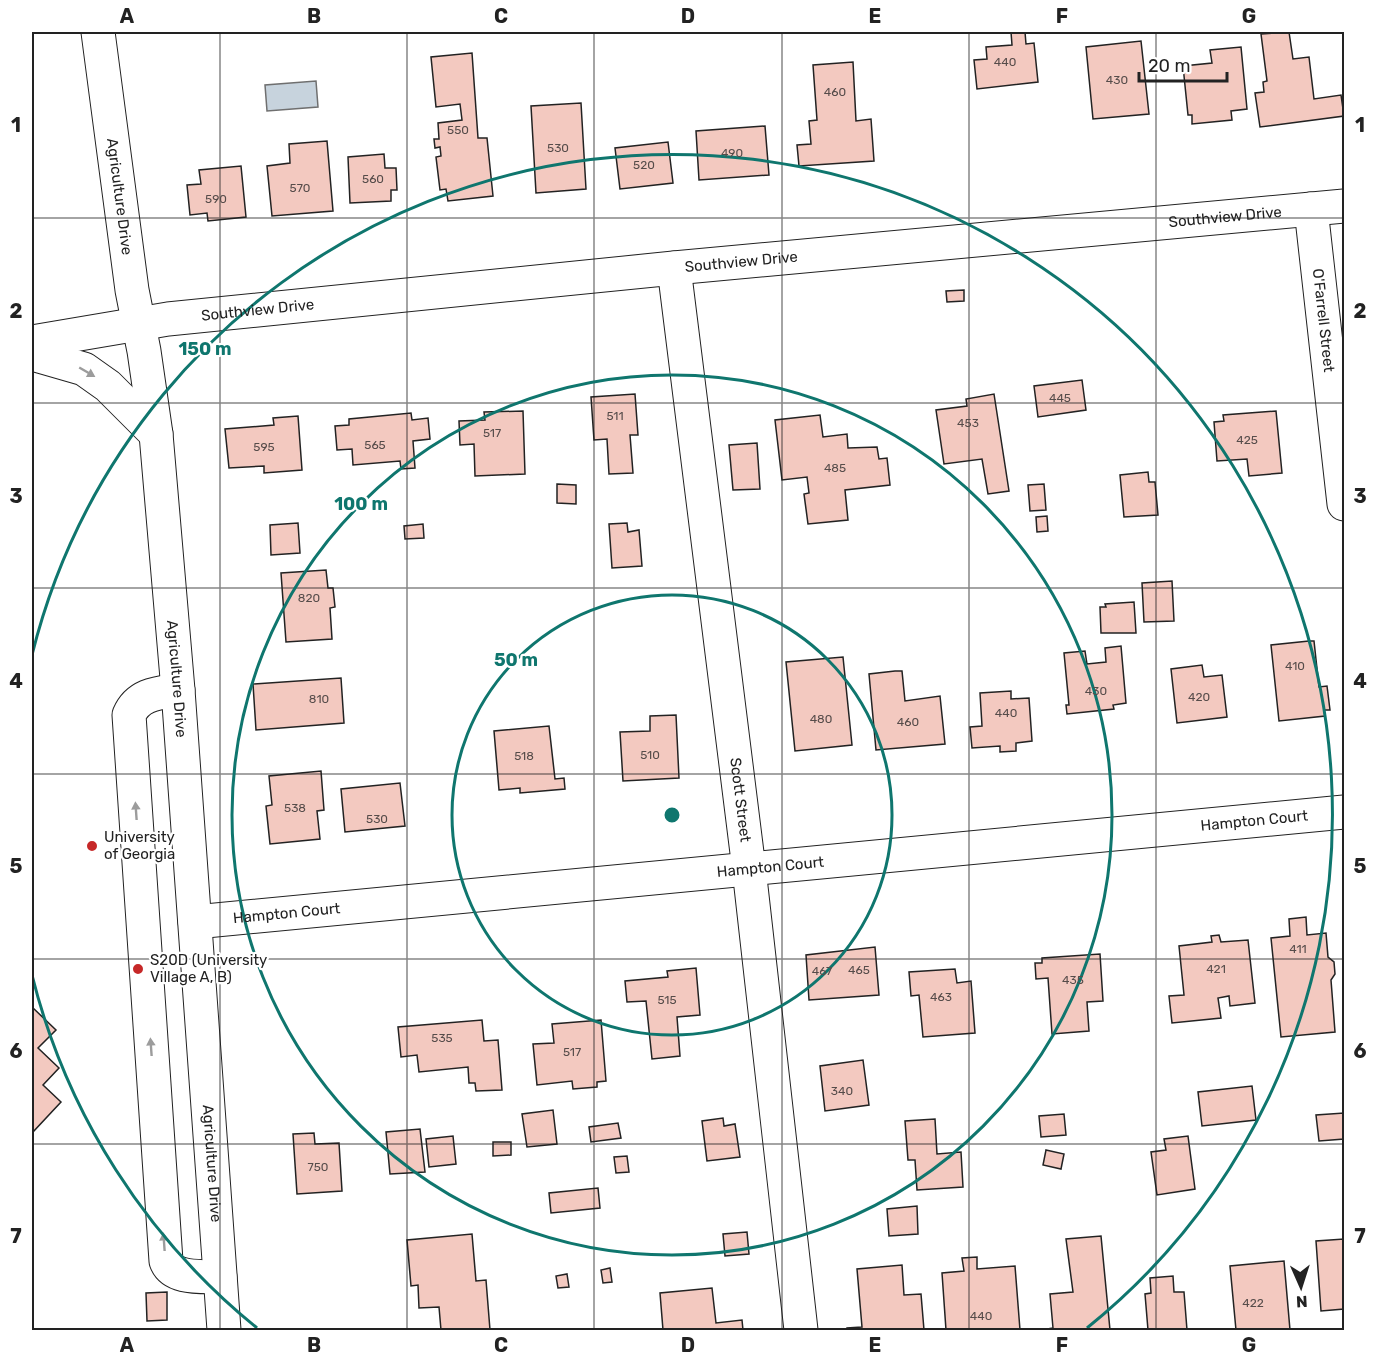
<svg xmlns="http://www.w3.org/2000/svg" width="1376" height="1362" viewBox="0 0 1376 1362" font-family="Rubik,sans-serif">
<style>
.water{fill:#c7d3dd;stroke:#6f6f6f;stroke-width:1.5}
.building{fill:#f3c9c0;stroke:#222;stroke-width:1.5}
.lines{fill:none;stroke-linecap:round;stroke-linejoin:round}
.minor-casing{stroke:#222;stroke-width:35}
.minor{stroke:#fff;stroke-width:33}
.oneway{fill:#9c9c9c}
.grid{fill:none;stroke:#222;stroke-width:1.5;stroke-opacity:0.55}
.ring{fill:none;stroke:#0f766e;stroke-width:3}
.poi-dot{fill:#c62828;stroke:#fff;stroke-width:2}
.labels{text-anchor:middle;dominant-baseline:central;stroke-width:4.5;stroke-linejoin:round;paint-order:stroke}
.number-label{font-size:12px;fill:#564c4a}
.street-label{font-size:15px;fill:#222;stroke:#fff}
.poi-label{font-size:15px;fill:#222;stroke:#fff;text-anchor:start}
.centre{fill:#0f766e;stroke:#fff;stroke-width:3}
.ring-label{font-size:18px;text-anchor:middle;font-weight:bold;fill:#0f766e;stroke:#fff;stroke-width:4.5;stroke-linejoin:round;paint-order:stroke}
.neatline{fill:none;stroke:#222;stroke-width:2}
.grid-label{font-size:20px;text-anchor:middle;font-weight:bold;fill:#222}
</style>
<rect width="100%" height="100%" fill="#fff"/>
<path class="water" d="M 316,81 L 318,107 L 267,111 L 265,85 Z"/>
<g class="building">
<path d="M 1011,32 L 1025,32 L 1026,44 L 1034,43 L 1038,82 L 977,89 L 974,60 L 987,59 L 986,47 L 1012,45 Z"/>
<path d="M 1289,32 L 1293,59 L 1309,57 L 1314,99 L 1341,95 L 1344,116 L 1260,127 L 1255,93 L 1264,92 L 1263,82 L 1267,81 L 1261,34 Z"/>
<path d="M 1141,41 L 1149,114 L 1093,119 L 1086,47 Z"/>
<path d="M 1241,47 L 1247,109 L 1231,111 L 1232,120 L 1192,124 L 1192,115 L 1188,115 L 1183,66 L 1212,63 L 1210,50 Z"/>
<path d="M 472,53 L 478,138 L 487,138 L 493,196 L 448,201 L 446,189 L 440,190 L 436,157 L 441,156 L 440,147 L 435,148 L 434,139 L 439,139 L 438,123 L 462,120 L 460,104 L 436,107 L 431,57 Z"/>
<path d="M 853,62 L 856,121 L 871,119 L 874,161 L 799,166 L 797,145 L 811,144 L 809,121 L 817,120 L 813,65 Z"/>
<path d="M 581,103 L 586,189 L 536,193 L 531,106 Z"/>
<path d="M 765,126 L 769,175 L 699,180 L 696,131 Z"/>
<path d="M 327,141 L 333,211 L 272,216 L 267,166 L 290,163 L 289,144 Z"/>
<path d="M 668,142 L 673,183 L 620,189 L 615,148 Z"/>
<path d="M 384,154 L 385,168 L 396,168 L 397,190 L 391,190 L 391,201 L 350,203 L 348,157 Z"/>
<path d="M 241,166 L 246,217 L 208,221 L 207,213 L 190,215 L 187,185 L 201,184 L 199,170 Z"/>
<path d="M 964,290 L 964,301 L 947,302 L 946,291 Z"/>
<path d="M 1082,380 L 1086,410 L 1038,417 L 1034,386 Z"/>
<path d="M 635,394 L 638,435 L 630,435 L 633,473 L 609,474 L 607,439 L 594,440 L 591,397 Z"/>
<path d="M 994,394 L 1009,491 L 988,494 L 982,459 L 944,464 L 936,410 L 967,406 L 966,399 Z"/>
<path d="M 523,411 L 525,474 L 475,476 L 474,444 L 460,445 L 459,421 L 485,420 L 484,412 Z"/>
<path d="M 1276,411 L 1282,473 L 1249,476 L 1247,459 L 1217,461 L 1214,422 L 1224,421 L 1223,415 Z"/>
<path d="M 411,413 L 412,420 L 428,418 L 430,439 L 413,441 L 415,468 L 401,469 L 400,461 L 353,465 L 352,449 L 337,450 L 335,426 L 349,425 L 349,419 Z"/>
<path d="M 820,415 L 823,437 L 847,434 L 848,448 L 877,447 L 879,459 L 887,458 L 890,485 L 845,490 L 848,520 L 808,524 L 804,494 L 809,493 L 807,477 L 782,480 L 775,420 Z"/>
<path d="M 298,416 L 302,470 L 264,473 L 264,466 L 229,468 L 225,429 L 274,425 L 273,418 Z"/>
<path d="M 757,443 L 760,489 L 733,490 L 729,445 Z"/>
<path d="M 1148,472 L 1149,482 L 1155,482 L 1158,515 L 1124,517 L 1120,475 Z"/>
<path d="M 557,484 L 576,485 L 576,504 L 557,503 Z"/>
<path d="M 1044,484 L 1046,510 L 1030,511 L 1028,485 Z"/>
<path d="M 1047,516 L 1048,531 L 1037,532 L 1036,517 Z"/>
<path d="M 298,523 L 300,553 L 271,555 L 270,525 Z"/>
<path d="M 627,523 L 628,532 L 639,530 L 642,566 L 612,568 L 609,524 Z"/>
<path d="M 423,524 L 424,538 L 405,539 L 404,526 Z"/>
<path d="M 326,570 L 328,588 L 333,588 L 335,607 L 330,608 L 332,639 L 286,642 L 281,573 Z"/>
<path d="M 1172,581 L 1174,621 L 1144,622 L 1142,583 Z"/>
<path d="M 1134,602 L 1136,633 L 1101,633 L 1100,607 L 1106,607 L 1105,604 Z"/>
<path d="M 1309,641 L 1314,641 L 1319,687 L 1327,686 L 1330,710 L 1324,710 L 1325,716 L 1279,721 L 1271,645 Z"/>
<path d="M 1121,646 L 1126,703 L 1113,705 L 1114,709 L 1067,714 L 1066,705 L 1069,705 L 1064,653 L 1085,651 L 1087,664 L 1106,662 L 1105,648 Z"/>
<path d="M 843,657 L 852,745 L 795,751 L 786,662 Z"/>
<path d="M 1202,665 L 1204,677 L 1222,675 L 1227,717 L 1177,723 L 1171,669 Z"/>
<path d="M 895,671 L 902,671 L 905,701 L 940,696 L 945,744 L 876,750 L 869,674 Z"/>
<path d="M 341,678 L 344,723 L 256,730 L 253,684 Z"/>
<path d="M 1011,691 L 1011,699 L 1029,698 L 1032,741 L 1016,743 L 1016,751 L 1000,752 L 1000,746 L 972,748 L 970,727 L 982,726 L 980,693 Z"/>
<path d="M 676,715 L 679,778 L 623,781 L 620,732 L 650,731 L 650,716 Z"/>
<path d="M 549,726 L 555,779 L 564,778 L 565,789 L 520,793 L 520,788 L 499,790 L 494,731 Z"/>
<path d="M 321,771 L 324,810 L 317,811 L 320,839 L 270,844 L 266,806 L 272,805 L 269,776 Z"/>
<path d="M 400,783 L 405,826 L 345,832 L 341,789 Z"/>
<path d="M 1306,917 L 1307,935 L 1326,933 L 1328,957 L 1334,962 L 1335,974 L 1331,980 L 1335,1032 L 1281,1037 L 1271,938 L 1290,936 L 1289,919 Z"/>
<path d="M 1219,935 L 1221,942 L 1248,940 L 1255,1003 L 1230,1006 L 1229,996 L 1218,998 L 1221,1018 L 1172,1023 L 1169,996 L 1184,995 L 1179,946 L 1212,942 L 1211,936 Z"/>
<path d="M 875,947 L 879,995 L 809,1000 L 806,955 Z"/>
<path d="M 1100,954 L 1103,1001 L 1087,1002 L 1089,1031 L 1052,1034 L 1048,978 L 1036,979 L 1035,963 L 1042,963 L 1042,958 Z"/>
<path d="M 696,968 L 700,1015 L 677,1017 L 680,1056 L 652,1059 L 646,1001 L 627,1002 L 625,981 L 668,977 L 667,971 Z"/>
<path d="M 955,969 L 957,983 L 971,981 L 975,1033 L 923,1037 L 919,995 L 911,996 L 909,972 Z"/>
<path d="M 32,1007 L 56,1030 L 38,1048 L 59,1068 L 43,1085 L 61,1102 L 32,1133 Z"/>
<path d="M 482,1020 L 484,1041 L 498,1040 L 502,1090 L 476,1091 L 475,1083 L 469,1083 L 468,1067 L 419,1072 L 417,1055 L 401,1057 L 398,1027 Z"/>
<path d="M 601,1020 L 606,1081 L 597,1082 L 597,1087 L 573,1089 L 572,1081 L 537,1085 L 533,1044 L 554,1043 L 552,1024 Z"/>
<path d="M 863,1060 L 869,1105 L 825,1111 L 820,1066 Z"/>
<path d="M 1252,1086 L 1256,1120 L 1202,1126 L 1198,1092 Z"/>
<path d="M 553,1110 L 557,1144 L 527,1147 L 522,1114 Z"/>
<path d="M 1344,1113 L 1344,1139 L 1319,1141 L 1316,1115 Z"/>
<path d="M 1064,1114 L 1066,1135 L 1041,1137 L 1039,1116 Z"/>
<path d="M 723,1118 L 724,1126 L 735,1124 L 740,1157 L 707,1161 L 702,1121 Z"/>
<path d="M 935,1119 L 937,1154 L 961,1152 L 963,1187 L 917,1190 L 915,1160 L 908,1160 L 905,1121 Z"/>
<path d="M 618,1123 L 621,1138 L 591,1142 L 589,1127 Z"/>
<path d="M 420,1129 L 425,1172 L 390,1174 L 386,1132 Z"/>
<path d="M 314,1133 L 315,1144 L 339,1143 L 342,1191 L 297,1194 L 293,1134 Z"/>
<path d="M 453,1136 L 456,1164 L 429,1167 L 426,1139 Z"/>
<path d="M 1188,1136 L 1195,1189 L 1157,1195 L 1151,1152 L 1166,1150 L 1164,1139 Z"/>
<path d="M 493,1142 L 511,1142 L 511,1155 L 493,1156 Z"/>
<path d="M 1046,1150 L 1064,1154 L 1061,1169 L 1043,1165 Z"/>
<path d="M 627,1156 L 629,1172 L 616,1173 L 614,1157 Z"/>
<path d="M 598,1188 L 600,1208 L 551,1213 L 549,1193 Z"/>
<path d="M 917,1206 L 918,1234 L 889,1236 L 887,1209 Z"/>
<path d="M 747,1232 L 749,1254 L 725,1256 L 723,1234 Z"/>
<path d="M 472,1234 L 476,1281 L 486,1280 L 490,1330 L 441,1330 L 439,1307 L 419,1308 L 418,1285 L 411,1286 L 407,1240 Z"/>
<path d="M 1101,1236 L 1110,1330 L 1041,1330 L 1053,1328 L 1050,1294 L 1073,1292 L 1066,1239 Z"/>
<path d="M 1344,1239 L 1344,1309 L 1321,1311 L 1316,1241 Z"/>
<path d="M 977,1257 L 977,1269 L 1015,1266 L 1020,1330 L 946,1330 L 942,1273 L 964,1271 L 962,1258 Z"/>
<path d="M 1284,1261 L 1290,1330 L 1236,1330 L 1230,1266 Z"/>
<path d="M 902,1265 L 904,1295 L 921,1294 L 924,1330 L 847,1330 L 847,1328 L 862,1327 L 857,1269 Z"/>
<path d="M 610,1268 L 612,1282 L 603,1283 L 601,1270 Z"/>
<path d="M 567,1274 L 569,1287 L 558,1288 L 556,1276 Z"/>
<path d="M 1173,1276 L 1174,1292 L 1184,1292 L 1187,1330 L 1148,1330 L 1145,1294 L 1151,1293 L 1150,1278 Z"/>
<path d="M 712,1288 L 716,1323 L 742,1320 L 743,1330 L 663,1330 L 660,1293 Z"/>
<path d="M 167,1292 L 167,1320 L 147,1321 L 146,1293 Z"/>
</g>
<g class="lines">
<g class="minor-casing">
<g id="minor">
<path id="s1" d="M 98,32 L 132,290 L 144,351 L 156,434 L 178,690 L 224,1330"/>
<path id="s2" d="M 1311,209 L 1344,504"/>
<path id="s3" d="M 674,268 L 749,869 L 801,1330"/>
<path id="s4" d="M 32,342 L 168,319 L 674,268 L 1344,206"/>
<path d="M 32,354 L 84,369 L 108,386 L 156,434"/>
<path d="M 178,690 C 158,693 138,694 129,715 L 166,1261 C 173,1280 203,1276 220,1277"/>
<path id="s5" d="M 195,922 L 1344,812"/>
</g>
</g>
<use href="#minor" class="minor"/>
</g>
<defs><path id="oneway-solid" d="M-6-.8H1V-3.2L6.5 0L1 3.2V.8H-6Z" transform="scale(1.5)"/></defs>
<g class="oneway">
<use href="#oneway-solid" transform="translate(87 372) rotate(30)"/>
<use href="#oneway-solid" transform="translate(136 811) rotate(-94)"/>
<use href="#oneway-solid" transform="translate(151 1047) rotate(-94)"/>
<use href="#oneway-solid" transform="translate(164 1242) rotate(-94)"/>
</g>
<path class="grid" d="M 220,32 L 220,1330M 407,32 L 407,1330M 594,32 L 594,1330M 782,32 L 782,1330M 969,32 L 969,1330M 1156,32 L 1156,1330M 32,218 L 1344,218M 32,403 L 1344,403M 32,588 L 1344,588M 32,774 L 1344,774M 32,959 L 1344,959M 32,1144 L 1344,1144"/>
<g class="ring">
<circle cx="672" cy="815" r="220"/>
<circle cx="672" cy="815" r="440"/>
<path d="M257 1328A660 660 0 0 1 32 975M32 655A660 660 0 1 1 1087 1328"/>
</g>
<g class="poi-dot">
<circle cx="92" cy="846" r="6"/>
<circle cx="138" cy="969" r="6"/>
</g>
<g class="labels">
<g class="number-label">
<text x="1005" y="62">440</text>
<text x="1117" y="80">430</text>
<text x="835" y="92">460</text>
<text x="458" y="130">550</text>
<text x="558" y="148">530</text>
<text x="732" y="153">490</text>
<text x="644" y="165">520</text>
<text x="373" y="179">560</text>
<text x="300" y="188">570</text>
<text x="216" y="199">590</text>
<text x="1060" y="398">445</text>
<text x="615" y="416">511</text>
<text x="968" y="423">453</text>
<text x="492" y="433">517</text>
<text x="1247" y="440">425</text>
<text x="375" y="445">565</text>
<text x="264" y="447">595</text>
<text x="835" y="468">485</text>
<text x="309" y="598">820</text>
<text x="1295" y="666">410</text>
<text x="1096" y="691">430</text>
<text x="1199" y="697">420</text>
<text x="319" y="699">810</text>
<text x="1006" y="713">440</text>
<text x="821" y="719">480</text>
<text x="908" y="722">460</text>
<text x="650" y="755">510</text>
<text x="524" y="756">518</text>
<text x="295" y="808">538</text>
<text x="377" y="819">530</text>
<text x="1298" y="949">411</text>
<text x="1216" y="969">421</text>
<text x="859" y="970">465</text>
<text x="822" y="971">467</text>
<text x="1073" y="980">435</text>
<text x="941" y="997">463</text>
<text x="667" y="1000">515</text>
<text x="442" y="1038">535</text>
<text x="572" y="1052">517</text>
<text x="842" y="1091">340</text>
<text x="318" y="1167">750</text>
<text x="1253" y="1303">422</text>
<text x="981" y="1316">440</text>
</g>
<g class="street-label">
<text stroke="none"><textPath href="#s1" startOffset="166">Agriculture Drive</textPath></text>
<text stroke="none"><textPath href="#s4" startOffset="1200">Southview Drive</textPath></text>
<text stroke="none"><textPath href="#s4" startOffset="714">Southview Drive</textPath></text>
<text stroke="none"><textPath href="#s4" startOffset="228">Southview Drive</textPath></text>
<text stroke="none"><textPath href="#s2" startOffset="112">O'Farrell Street</textPath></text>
<text stroke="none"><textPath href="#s1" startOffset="652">Agriculture Drive</textPath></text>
<text stroke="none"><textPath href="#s3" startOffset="536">Scott Street</textPath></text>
<text stroke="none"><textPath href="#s5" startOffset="1064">Hampton Court</textPath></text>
<text stroke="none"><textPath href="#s5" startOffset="578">Hampton Court</textPath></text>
<text stroke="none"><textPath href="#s5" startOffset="92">Hampton Court</textPath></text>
<text stroke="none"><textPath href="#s1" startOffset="1138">Agriculture Drive</textPath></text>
</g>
<g class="poi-label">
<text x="104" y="837">University<tspan x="104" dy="17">of Georgia</tspan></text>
<text x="150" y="960">S20D (University<tspan x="150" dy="17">Village A, B)</tspan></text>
</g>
</g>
<circle cx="672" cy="815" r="9" class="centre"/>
<g class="ring-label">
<text x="205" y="355">150 m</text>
<text x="361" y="510">100 m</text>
<text x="516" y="666">50 m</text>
</g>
<rect width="1376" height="1362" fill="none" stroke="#ffffff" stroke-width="66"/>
<g transform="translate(1301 1287) rotate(177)" stroke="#ffffff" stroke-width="4.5" paint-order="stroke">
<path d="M0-4.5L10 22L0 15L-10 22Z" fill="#222222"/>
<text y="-9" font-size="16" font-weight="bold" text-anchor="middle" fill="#222222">N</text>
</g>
<path d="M1139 72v9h88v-9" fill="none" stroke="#222222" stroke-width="3"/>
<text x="1148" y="72" font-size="18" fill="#222222" stroke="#ffffff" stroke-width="4.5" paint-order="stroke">20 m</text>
<rect x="33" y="33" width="1310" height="1296" class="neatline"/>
<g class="grid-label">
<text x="127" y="23">A</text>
<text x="314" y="23">B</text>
<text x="501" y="23">C</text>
<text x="688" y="23">D</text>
<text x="875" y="23">E</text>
<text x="1062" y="23">F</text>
<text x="1249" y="23">G</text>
<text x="16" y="132">1</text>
<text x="1360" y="132">1</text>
<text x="16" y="318">2</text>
<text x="1360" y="318">2</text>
<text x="16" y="503">3</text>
<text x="1360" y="503">3</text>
<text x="16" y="688">4</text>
<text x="1360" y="688">4</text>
<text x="16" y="873">5</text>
<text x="1360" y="873">5</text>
<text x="16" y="1058">6</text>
<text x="1360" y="1058">6</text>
<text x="16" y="1243">7</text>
<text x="1360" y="1243">7</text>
<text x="127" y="1352">A</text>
<text x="314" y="1352">B</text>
<text x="501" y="1352">C</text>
<text x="688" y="1352">D</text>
<text x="875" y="1352">E</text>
<text x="1062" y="1352">F</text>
<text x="1249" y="1352">G</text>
</g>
</svg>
